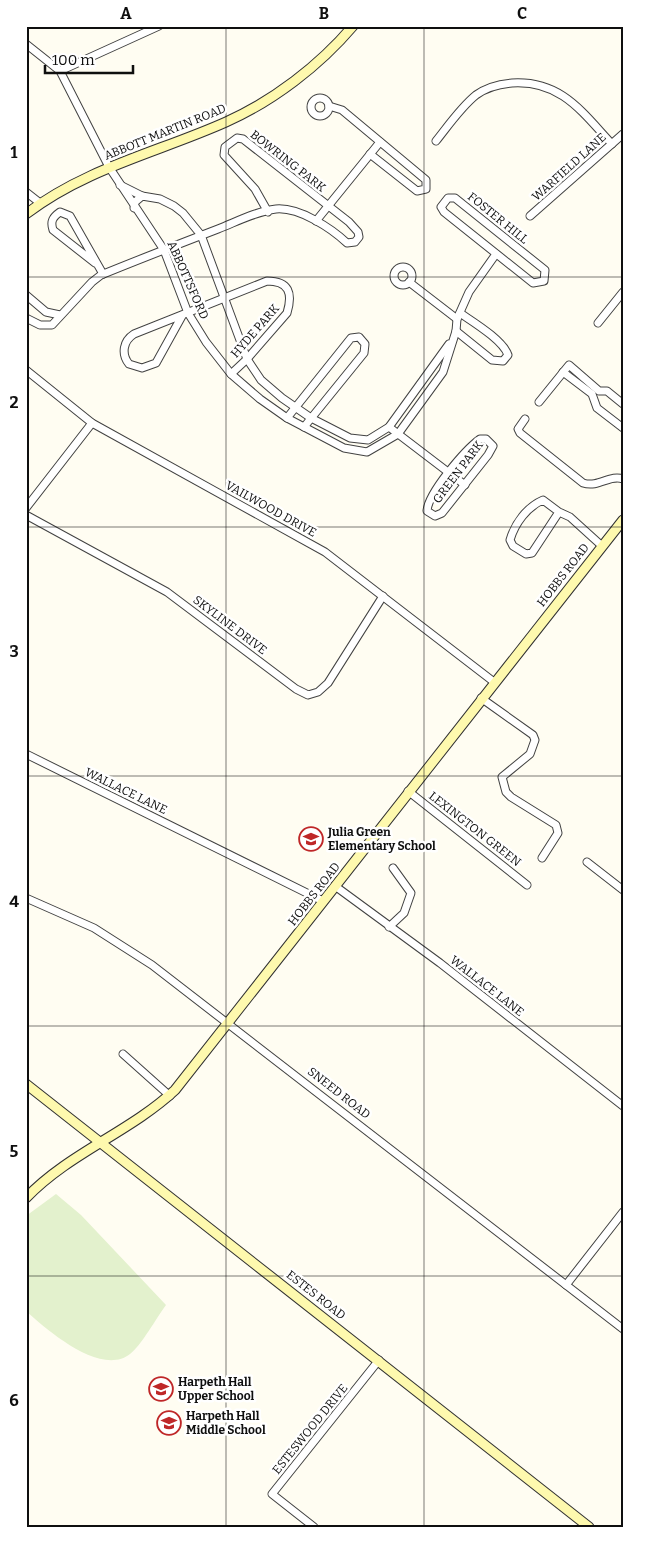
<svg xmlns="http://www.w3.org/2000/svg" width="649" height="1553" viewBox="0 0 649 1553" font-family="Bitter,serif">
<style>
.pitch{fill:#e3f1cd}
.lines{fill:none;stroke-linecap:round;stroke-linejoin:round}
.street-casing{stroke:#424242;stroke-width:9}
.secondary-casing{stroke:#313131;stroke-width:11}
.street{stroke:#fff;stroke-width:7}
.secondary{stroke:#fef9ae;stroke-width:9}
.grid{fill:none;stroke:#0f0f0f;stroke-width:1;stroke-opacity:0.55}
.labels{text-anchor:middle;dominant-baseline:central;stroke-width:5;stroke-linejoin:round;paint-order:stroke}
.street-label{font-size:12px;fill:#0f0f0f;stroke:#fff}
.poi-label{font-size:12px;font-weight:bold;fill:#0f0f0f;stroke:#fff;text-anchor:start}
.neatline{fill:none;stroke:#0f0f0f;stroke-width:2}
.grid-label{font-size:16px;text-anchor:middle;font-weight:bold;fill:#0f0f0f}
</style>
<rect width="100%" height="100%" fill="#fffdf2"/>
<path class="pitch" d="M 56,1194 L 81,1215 L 166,1305 C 157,1317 141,1346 130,1354 C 101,1377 47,1330 26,1311 L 26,1216 Z"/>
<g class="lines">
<g class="street-casing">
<g id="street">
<path d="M 26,44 L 60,71 L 109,167 L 164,250 L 188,313 L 206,342 L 231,374 L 260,399 L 287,418 L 344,448 L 367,452 L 398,434 L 443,372 L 456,331 L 457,319 L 469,292 L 496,254"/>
<path d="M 60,71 L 159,26"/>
<circle cx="320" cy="107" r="9"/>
<path d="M 329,106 L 342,110 L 426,180 L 426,189 L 417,191 L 370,154"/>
<path d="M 436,141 C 448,126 461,107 476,95 C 487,87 499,84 512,83 C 561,80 582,112 612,144"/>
<path d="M 120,185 L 142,196"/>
<path d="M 26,192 L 40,203"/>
<path d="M 448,198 L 455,198 L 545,270 L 544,281 L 533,283 L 444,212 L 441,207 Z"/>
<path d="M 134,208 L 135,202 L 142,196 L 160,199 L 174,206 L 183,213 L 201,235 L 247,359 L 261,380 L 282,398 L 311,418 L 350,438 L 368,440 L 389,427 L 449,344"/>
<path d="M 530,216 L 623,134"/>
<path d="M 316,221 L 380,142"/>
<path d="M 95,263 L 53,230 C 50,221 53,217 60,212 L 70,216 L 103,274"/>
<circle cx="403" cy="276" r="9"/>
<path d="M 409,282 L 457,319"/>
<path d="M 26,295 L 46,312 L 60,315"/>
<path d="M 182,316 L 156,363 L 142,368 L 129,364 C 121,354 123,341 134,334 L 267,281 C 289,281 293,293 287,313 L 247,359 L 231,374"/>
<path d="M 26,318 L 40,325 L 52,325 L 92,282 L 101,275 C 140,259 179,244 218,229 C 236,222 257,211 276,209 C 299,207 331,228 347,243 L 355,242 L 359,237 L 358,232 L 349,222 L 243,139 L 237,138 L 225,147 L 224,155 L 255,189 L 268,212"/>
<path d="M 598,323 L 623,292"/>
<path d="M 456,331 L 492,360 L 503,361 L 508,355 C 503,340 473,322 460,313"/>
<path d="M 26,370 L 92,423 L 325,552 L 494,682"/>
<path d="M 563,372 L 592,394 L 597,408 L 623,428"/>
<path d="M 539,402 L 569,365 L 599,391 L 607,391 L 623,404"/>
<path d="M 287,418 L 351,338 L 359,337 L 365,344 L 364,353 L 304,427"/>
<path d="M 525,419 L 518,429 L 520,433 L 583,483 C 599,488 610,474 623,479"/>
<path d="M 389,427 L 465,485"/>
<path d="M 480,439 L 486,439 L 493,446 L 488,455 L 442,513 L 435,516 L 427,511 C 428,493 465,450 480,439 Z"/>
<path d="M 26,508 L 92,423"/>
<path d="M 559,512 L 543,500 C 527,507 515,523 510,540 L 513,546 L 526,554 L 532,553 L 559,512 L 570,517 L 602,546"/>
<path d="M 26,515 L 167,592 L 296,689 L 308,695 L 318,692 L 328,683 L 383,596"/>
<path d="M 481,698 L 533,735 L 535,740 L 530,754 L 502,777 L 506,792 L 511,797 L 556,825 L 558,833 L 542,858"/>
<path d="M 26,754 L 323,901"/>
<path d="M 408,791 L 527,885"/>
<path d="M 587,862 L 623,890"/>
<path d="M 335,886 L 440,963 L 623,1106"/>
<path d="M 26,898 L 94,928 L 152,965 L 623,1329"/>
<path d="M 389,927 L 404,913 L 411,893 L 393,868"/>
<path d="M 123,1054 L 170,1096"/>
<path d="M 566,1285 L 623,1212"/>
<path d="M 314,1527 L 272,1494 L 379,1360"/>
</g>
</g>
<g class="secondary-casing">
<g id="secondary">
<path d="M 26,214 C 86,168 159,152 226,122 C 273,101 319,66 353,26"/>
<path d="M 26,1084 L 589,1527"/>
<path d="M 26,1198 C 69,1153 130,1132 175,1090 L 623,520"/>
</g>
</g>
<use href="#street" class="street"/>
<use href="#secondary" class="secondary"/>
</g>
<path class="grid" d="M 226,26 L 226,1527M 424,26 L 424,1527M 26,277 L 623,277M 26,527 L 623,527M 26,776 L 623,776M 26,1026 L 623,1026M 26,1276 L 623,1276"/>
<defs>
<g id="school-ring" transform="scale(1.25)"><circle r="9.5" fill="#fff" stroke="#bf2728" stroke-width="1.5"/><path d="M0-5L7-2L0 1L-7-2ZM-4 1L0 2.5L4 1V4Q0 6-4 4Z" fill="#bf2728"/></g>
</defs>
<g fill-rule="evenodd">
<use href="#school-ring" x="311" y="839"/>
<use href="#school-ring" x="161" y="1389"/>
<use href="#school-ring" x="169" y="1423"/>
</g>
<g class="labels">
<g class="street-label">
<text transform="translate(165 132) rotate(-22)">ABBOTT MARTIN ROAD</text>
<text transform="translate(288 161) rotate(38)">BOWRING PARK</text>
<text transform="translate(569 167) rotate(-42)">WARFIELD LANE</text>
<text transform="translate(498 218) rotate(39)">FOSTER HILL</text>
<text transform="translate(188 280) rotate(66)">ABBOTTSFORD</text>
<text transform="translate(255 331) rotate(-49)">HYDE PARK</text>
<text transform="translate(458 472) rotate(-53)">GREEN PARK</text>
<text transform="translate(271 509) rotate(29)">VAILWOOD DRIVE</text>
<text transform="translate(563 575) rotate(-52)">HOBBS ROAD</text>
<text transform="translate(230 625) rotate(37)">SKYLINE DRIVE</text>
<text transform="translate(126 791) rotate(26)">WALLACE LANE</text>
<text transform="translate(475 829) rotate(38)">LEXINGTON GREEN</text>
<text transform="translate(314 894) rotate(-52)">HOBBS ROAD</text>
<text transform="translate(487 986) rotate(38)">WALLACE LANE</text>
<text transform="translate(339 1093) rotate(38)">SNEED ROAD</text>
<text transform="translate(316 1295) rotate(38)">ESTES ROAD</text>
<text transform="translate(310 1429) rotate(-51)">ESTESWOOD DRIVE</text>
</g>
<g class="poi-label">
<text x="328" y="832">Julia Green<tspan x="328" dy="14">Elementary School</tspan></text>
<text x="178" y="1382">Harpeth Hall<tspan x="178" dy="14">Upper School</tspan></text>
<text x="186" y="1416">Harpeth Hall<tspan x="186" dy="14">Middle School</tspan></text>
</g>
</g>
<rect width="649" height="1553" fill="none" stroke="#ffffff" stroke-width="55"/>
<path d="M45 65v8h88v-8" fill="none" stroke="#0f0f0f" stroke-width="2.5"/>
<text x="52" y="65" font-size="15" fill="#0f0f0f" stroke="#ffffff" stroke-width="4" paint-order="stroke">100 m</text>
<rect x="28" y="28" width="594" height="1498" class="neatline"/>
<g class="grid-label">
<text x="126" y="19">A</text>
<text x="324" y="19">B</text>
<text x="522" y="19">C</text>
<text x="14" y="158">1</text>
<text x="14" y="408">2</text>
<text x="14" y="657">3</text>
<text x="14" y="907">4</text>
<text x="14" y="1157">5</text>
<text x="14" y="1406">6</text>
</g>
</svg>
